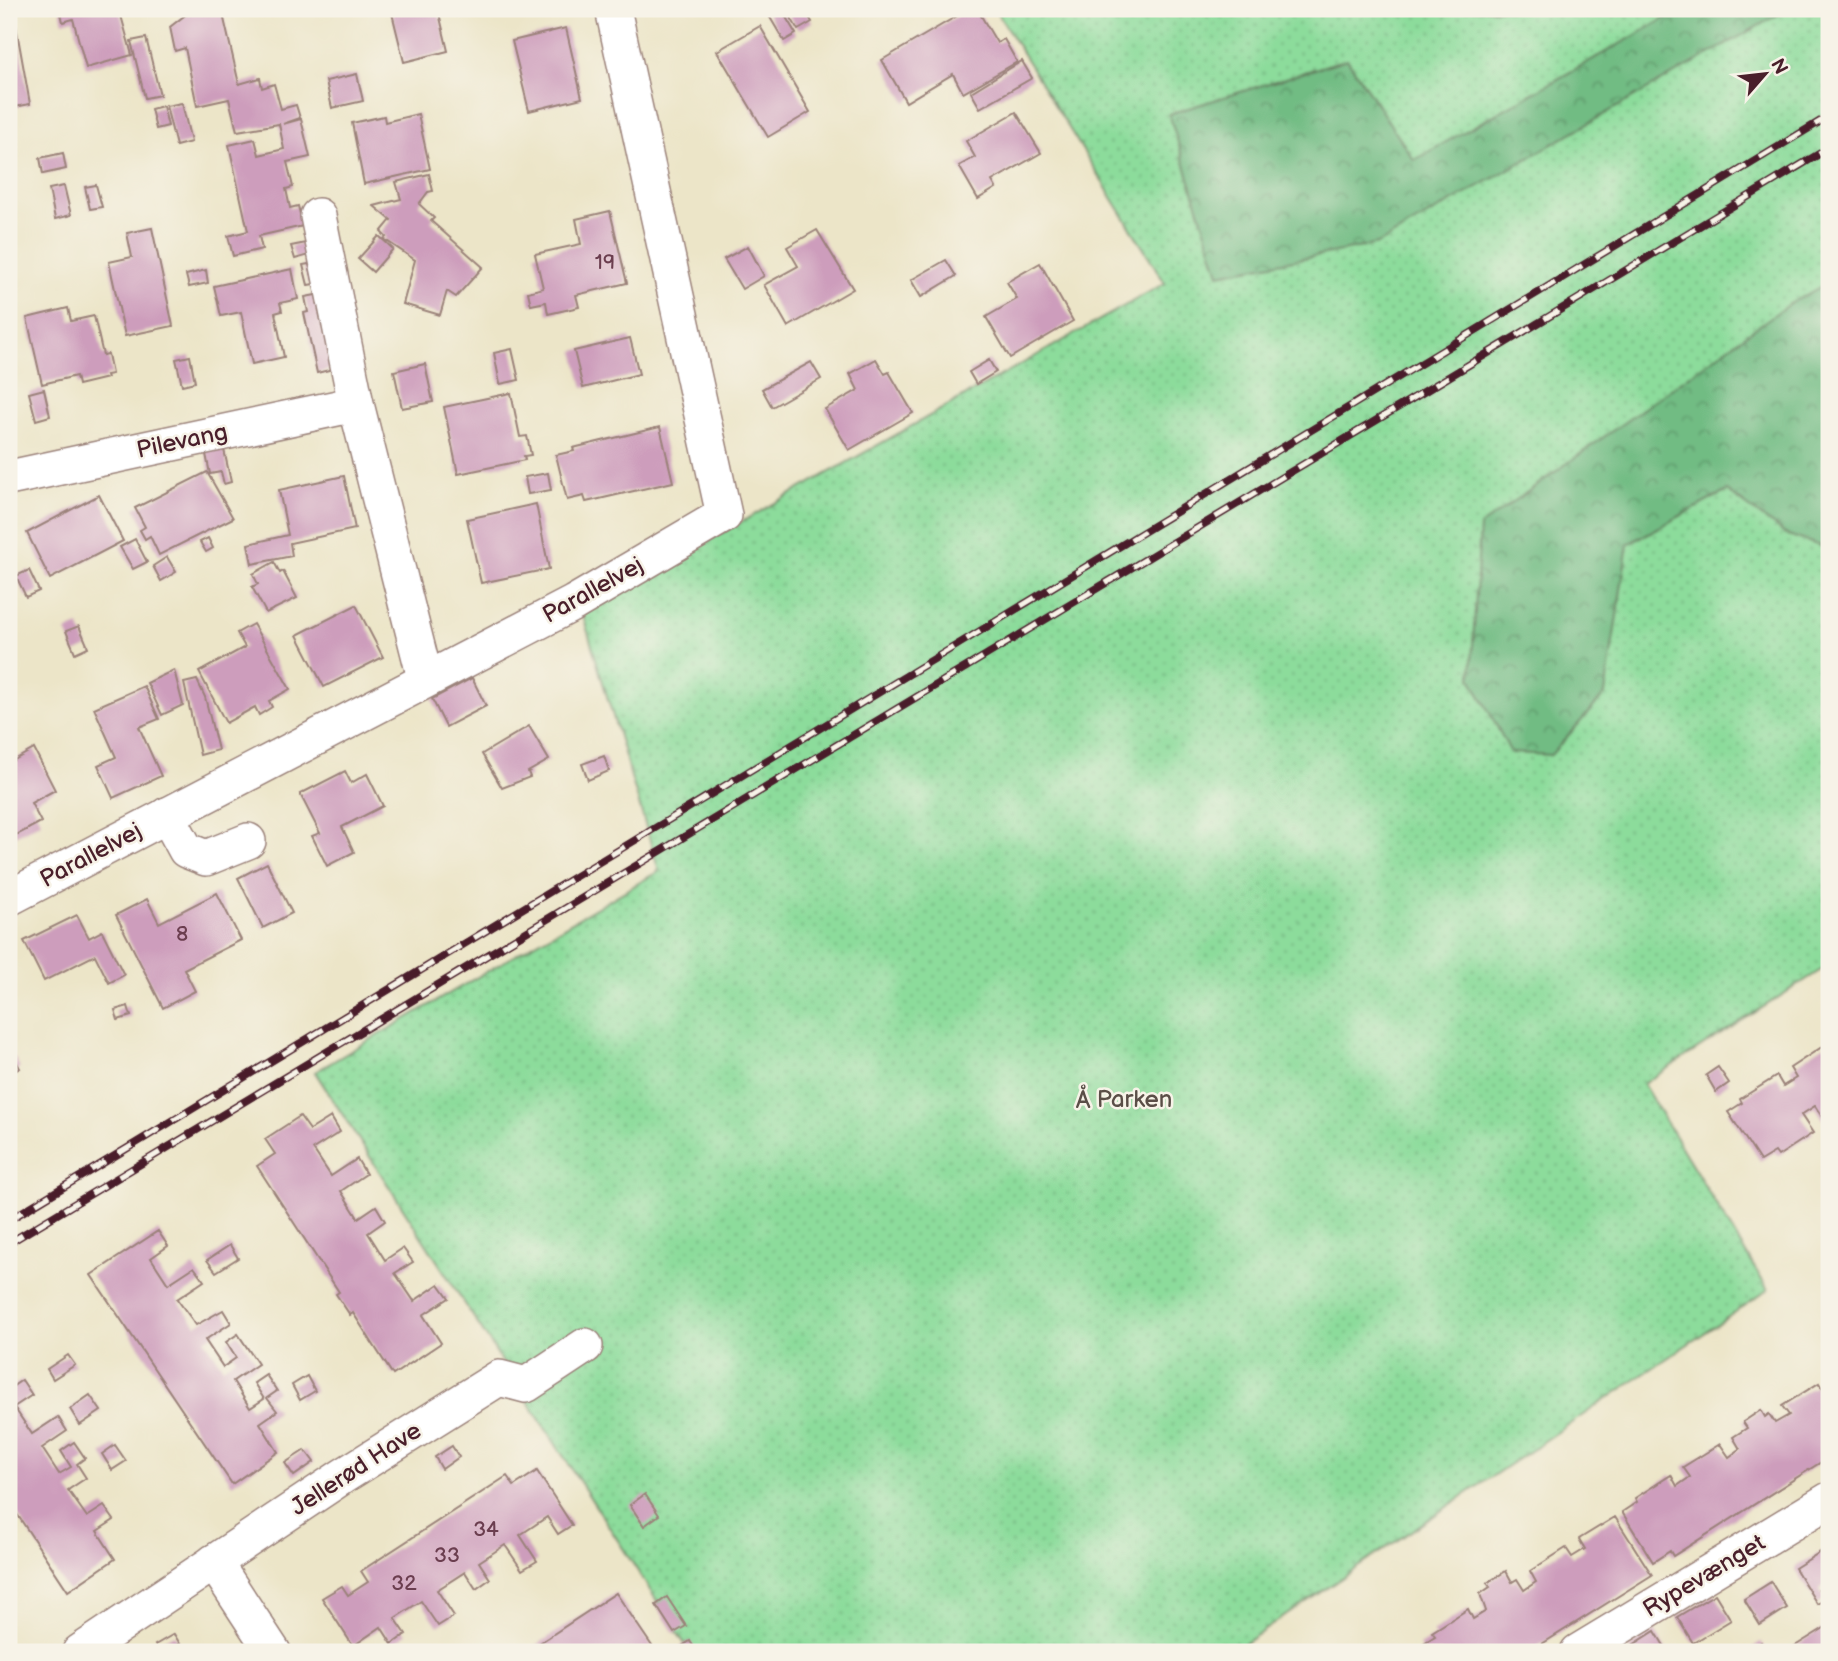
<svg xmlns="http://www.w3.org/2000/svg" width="1838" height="1661" viewBox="0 0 1838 1661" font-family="'Balsamiq Sans',sans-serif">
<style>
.green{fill:url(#green-dots);stroke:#6b7e63;stroke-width:2}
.forest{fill:url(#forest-crowns);stroke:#5e6e57;stroke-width:2}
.building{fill:#cd9dbc}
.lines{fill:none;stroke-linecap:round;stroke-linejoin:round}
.minor-casing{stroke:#9b827a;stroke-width:38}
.minor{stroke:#fff;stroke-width:35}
.rail-casing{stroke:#4a1f2b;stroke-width:8}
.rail{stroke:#f7f3e8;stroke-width:5;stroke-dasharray:16;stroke-linecap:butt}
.labels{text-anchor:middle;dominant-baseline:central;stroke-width:5;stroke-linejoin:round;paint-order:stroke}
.number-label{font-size:21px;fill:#6b3e4f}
.street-label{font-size:24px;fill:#4a1f2b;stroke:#f7f3e8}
.park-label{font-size:24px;fill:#5a4e47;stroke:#f7f3e8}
</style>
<defs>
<pattern id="green-dots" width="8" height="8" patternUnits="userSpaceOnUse" patternTransform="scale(1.75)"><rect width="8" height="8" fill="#8cdc9b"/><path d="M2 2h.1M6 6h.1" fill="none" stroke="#7abc86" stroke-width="1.8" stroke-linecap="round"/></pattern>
<pattern id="forest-crowns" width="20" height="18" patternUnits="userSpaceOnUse" patternTransform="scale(1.75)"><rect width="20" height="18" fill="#71bc83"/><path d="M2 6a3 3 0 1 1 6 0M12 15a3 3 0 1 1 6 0" fill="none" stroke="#5f986b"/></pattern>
</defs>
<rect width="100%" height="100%" fill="#f7f3e8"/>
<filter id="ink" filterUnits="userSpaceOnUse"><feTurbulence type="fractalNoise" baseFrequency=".0143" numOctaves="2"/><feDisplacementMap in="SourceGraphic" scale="14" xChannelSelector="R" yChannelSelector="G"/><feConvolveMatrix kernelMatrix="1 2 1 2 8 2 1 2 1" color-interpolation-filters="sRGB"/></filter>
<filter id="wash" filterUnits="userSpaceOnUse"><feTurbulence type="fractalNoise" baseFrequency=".00686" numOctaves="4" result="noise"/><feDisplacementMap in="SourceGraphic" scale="28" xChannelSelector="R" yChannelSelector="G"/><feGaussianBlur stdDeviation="1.57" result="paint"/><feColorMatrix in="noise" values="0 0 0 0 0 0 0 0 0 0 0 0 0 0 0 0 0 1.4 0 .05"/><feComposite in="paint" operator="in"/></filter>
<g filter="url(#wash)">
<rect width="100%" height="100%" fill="#ece5c8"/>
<path class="green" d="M 995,9 L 1829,9 L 1829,965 L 1643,1084 L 1768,1290 L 1232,1652 L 690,1652 L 315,1072 L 659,871 L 582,612 L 1165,283 Z"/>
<g class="forest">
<path d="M 1682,9 L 1788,9 L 1378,244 L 1219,274 L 1169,114 L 1347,59 L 1414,160 Z"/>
<path d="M 1829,282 L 1829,549 L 1785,534 L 1727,491 L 1628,544 L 1605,694 L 1551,755 L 1511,753 L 1471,678 L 1480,526 L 1786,306 Z"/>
</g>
<g id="blocks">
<g class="building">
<path d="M 9,9 L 13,9 L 30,104 L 10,108 Z"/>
<path d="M 60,9 L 130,9 L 120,12 L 132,55 L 86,68 L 73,19 L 63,22 Z"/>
<path d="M 193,9 L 222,10 L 239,84 L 260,78 L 262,88 L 274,84 L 281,109 L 296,105 L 300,118 L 283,124 L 301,119 L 310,157 L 287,162 L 293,187 L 286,189 L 290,208 L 298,206 L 303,226 L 259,236 L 262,249 L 233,256 L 228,236 L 248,231 L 229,145 L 255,139 L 259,155 L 284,149 L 279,124 L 237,131 L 229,99 L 197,106 L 185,48 L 175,51 L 170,27 Z"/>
<path d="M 391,9 L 438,9 L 448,51 L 404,62 Z"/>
<path d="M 765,9 L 781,9 L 796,34 L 784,41 Z"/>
<path d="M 786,9 L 804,9 L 812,22 L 798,30 Z"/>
<path d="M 969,9 L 977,9 L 997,43 L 1004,39 L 1017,62 L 963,93 L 953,74 L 906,102 L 882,60 Z"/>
<path d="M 760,26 L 810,112 L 768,137 L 717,51 Z"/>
<path d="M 566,28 L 582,98 L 529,111 L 512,41 Z"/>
<path d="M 146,38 L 160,95 L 145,98 L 131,41 Z"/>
<path d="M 1022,61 L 1032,78 L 980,108 L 971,92 Z"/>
<path d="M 357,74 L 363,101 L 332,108 L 326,81 Z"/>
<path d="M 182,103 L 191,142 L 176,146 L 166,106 Z"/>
<path d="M 163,106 L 168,126 L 156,129 L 151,109 Z"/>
<path d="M 1016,112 L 1041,153 L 992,181 L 996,188 L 978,199 L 959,166 L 975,157 L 966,141 Z"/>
<path d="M 418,114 L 430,169 L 364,184 L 352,123 L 384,116 L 385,122 Z"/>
<path d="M 63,153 L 66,169 L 43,174 L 40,158 Z"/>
<path d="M 429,174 L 433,191 L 428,192 L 419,204 L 434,218 L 431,221 L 483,267 L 456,297 L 447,291 L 440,315 L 403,304 L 415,260 L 384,239 L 386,237 L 381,232 L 391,220 L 374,206 L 401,199 L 396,182 Z"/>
<path d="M 96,185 L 102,207 L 90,209 L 85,187 Z"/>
<path d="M 64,186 L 71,215 L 55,219 L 49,189 Z"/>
<path d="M 610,211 L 627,283 L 576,295 L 579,307 L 548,314 L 546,302 L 531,305 L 528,292 L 543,288 L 535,254 L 581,244 L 576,219 Z"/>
<path d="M 152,228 L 173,326 L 125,336 L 109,262 L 132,257 L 127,233 Z"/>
<path d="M 817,230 L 853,289 L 788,327 L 764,285 L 798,266 L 787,247 Z"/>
<path d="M 379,236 L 393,249 L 373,272 L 358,259 Z"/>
<path d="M 306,243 L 309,255 L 295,259 L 291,246 Z"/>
<path d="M 748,246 L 764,276 L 742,289 L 724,259 Z"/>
<path d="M 946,260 L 956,276 L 921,297 L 911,280 Z"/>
<path d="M 1040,263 L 1073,321 L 1010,358 L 986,317 L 1017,299 L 1007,282 Z"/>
<path d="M 309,264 L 314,284 L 308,285 L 303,265 Z"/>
<path d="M 292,269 L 298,299 L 280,303 L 282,311 L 275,313 L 284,357 L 252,364 L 241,312 L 221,316 L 214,286 Z"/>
<path d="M 206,270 L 208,283 L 189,287 L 186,275 Z"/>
<path d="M 316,295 L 333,369 L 317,373 L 304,313 L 308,312 L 305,297 Z"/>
<path d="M 68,308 L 71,321 L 94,316 L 103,355 L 108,354 L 112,374 L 106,375 L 107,378 L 78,385 L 76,376 L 42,384 L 27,318 Z"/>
<path d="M 630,338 L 639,374 L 583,388 L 574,351 Z"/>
<path d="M 512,349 L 519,380 L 500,384 L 494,353 Z"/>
<path d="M 190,356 L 195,382 L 182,385 L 176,359 Z"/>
<path d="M 876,359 L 885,374 L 889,372 L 913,413 L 849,450 L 825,409 L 858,390 L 850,374 Z"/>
<path d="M 989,360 L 996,372 L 976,384 L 969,372 Z"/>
<path d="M 811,362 L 821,379 L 772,407 L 762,389 Z"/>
<path d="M 425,364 L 433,402 L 402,408 L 394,371 Z"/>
<path d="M 44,389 L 50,416 L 36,420 L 29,393 Z"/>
<path d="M 511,393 L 520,437 L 527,436 L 531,455 L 524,456 L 525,460 L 458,474 L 444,407 Z"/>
<path d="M 9,403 L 14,420 L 9,421 Z"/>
<path d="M 660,427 L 673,482 L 586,502 L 584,496 L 567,500 L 556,455 L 574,451 L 573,448 Z"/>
<path d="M 223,445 L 231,482 L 224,484 L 221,472 L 210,474 L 205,449 Z"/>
<path d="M 207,472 L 233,518 L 159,555 L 150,536 L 145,539 L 140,530 L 145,527 L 135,508 Z"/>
<path d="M 548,473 L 551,490 L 528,494 L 525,477 Z"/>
<path d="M 344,476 L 355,529 L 290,543 L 292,556 L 252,564 L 248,544 L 288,535 L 279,490 Z"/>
<path d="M 99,495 L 123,541 L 50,579 L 27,533 Z"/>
<path d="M 536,504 L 549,569 L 481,583 L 467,519 Z"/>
<path d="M 208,538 L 213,548 L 206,552 L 200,542 Z"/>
<path d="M 135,539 L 147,562 L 133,569 L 120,547 Z"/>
<path d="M 167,557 L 176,572 L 161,581 L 153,566 Z"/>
<path d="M 274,562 L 280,573 L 283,571 L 297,598 L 266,613 L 252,587 L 258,584 L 253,574 Z"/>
<path d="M 29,570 L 39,591 L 26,597 L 16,576 Z"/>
<path d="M 356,605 L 383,657 L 324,687 L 297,635 Z"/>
<path d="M 253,624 L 290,689 L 269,701 L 272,707 L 259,715 L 255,707 L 226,723 L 199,672 L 245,647 L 237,633 Z"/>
<path d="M 79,626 L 88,647 L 75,653 L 66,631 Z"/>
<path d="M 174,670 L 183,705 L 162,715 L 147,683 Z"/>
<path d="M 472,678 L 486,706 L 446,727 L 432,699 Z"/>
<path d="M 197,680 L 205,697 L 218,750 L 200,755 L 184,683 Z"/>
<path d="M 144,686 L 159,719 L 139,727 L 161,776 L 113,798 L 98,765 L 116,757 L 94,708 Z"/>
<path d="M 529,726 L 549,760 L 528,772 L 530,777 L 502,788 L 482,754 Z"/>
<path d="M 34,749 L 55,790 L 31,803 L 41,822 L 9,839 L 9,763 Z"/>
<path d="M 604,756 L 609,771 L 588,780 L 582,764 Z"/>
<path d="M 345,771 L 351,783 L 367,774 L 383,806 L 342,827 L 354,852 L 327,866 L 312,836 L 320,833 L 300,794 Z"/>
<path d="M 267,863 L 292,913 L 263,928 L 238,878 Z"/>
<path d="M 217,893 L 241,940 L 184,969 L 195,991 L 163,1008 L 116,915 L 147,899 L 159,923 Z"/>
<path d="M 77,915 L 89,938 L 102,931 L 124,975 L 109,983 L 95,955 L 44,981 L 24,941 Z"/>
<path d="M 128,1006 L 131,1016 L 118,1020 L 115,1010 Z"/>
<path d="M 1825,1045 L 1829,1051 L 1829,1123 L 1827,1125 L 1815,1106 L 1801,1115 L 1813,1133 L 1778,1156 L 1775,1152 L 1760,1161 L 1728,1112 L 1742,1103 L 1740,1099 L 1777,1076 L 1783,1086 L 1796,1078 L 1790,1068 Z"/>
<path d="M 9,1048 L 20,1068 L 9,1074 Z"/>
<path d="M 1718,1067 L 1729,1083 L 1716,1092 L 1706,1075 Z"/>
<path d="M 300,1116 L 310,1130 L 331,1117 L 340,1132 L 313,1149 L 331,1176 L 357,1159 L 366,1174 L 341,1191 L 358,1218 L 376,1206 L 385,1221 L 368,1233 L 385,1260 L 403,1248 L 413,1262 L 395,1273 L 414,1301 L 439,1284 L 449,1298 L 423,1315 L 441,1343 L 393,1375 L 353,1313 L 350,1315 L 336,1294 L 339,1292 L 257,1166 L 275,1154 L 265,1139 Z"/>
<path d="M 158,1231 L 168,1246 L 151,1258 L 168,1284 L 194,1267 L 204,1281 L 177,1299 L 196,1325 L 223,1310 L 231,1323 L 205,1340 L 223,1367 L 236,1358 L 226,1342 L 238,1334 L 258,1364 L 233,1381 L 250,1408 L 264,1399 L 254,1383 L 266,1375 L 277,1391 L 267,1398 L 277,1411 L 260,1423 L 278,1452 L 232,1484 L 91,1275 Z"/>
<path d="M 230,1245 L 238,1258 L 216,1272 L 207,1260 Z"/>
<path d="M 68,1355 L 75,1365 L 53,1379 L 47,1369 Z"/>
<path d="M 307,1376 L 315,1391 L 300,1400 L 292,1385 Z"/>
<path d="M 22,1380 L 32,1395 L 14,1407 L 32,1434 L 58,1417 L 67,1431 L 42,1448 L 59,1474 L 71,1467 L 61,1451 L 74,1442 L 85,1458 L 77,1464 L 86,1478 L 68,1490 L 87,1517 L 104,1506 L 114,1520 L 97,1531 L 115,1559 L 68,1591 L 9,1502 L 9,1389 Z"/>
<path d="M 1819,1383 L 1829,1399 L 1829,1457 L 1673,1556 L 1670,1551 L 1653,1562 L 1622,1512 L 1637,1502 L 1635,1498 L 1671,1475 L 1677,1486 L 1690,1477 L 1683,1467 L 1720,1444 L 1729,1457 L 1740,1449 L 1733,1437 L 1747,1428 L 1743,1422 L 1761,1410 L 1765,1417 L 1769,1414 L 1775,1423 L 1789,1415 L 1782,1406 Z"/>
<path d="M 90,1395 L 101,1411 L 80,1425 L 70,1409 Z"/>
<path d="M 115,1445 L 126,1461 L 112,1470 L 102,1454 Z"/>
<path d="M 452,1446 L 459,1457 L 442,1469 L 435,1457 Z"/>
<path d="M 305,1450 L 314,1462 L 294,1476 L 285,1463 Z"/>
<path d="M 537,1471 L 572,1525 L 558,1534 L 547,1517 L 520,1535 L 537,1561 L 522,1570 L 505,1545 L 479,1562 L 490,1579 L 476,1589 L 465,1572 L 437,1590 L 454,1616 L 438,1626 L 421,1601 L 395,1618 L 406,1634 L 392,1644 L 381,1627 L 353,1646 L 322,1598 L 342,1586 L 348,1595 L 368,1582 L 361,1571 L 507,1476 L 514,1486 Z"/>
<path d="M 645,1494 L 659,1515 L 644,1526 L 630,1505 Z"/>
<path d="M 1615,1517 L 1652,1575 L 1529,1652 L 1423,1652 L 1419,1646 L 1435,1636 L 1432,1632 L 1468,1609 L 1473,1619 L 1486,1611 L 1480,1594 L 1490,1587 L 1487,1583 L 1506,1571 L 1512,1582 L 1517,1579 L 1524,1590 L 1536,1582 L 1530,1571 L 1566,1548 L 1572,1557 L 1585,1549 L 1579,1539 Z"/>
<path d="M 1822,1551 L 1829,1563 L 1829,1583 L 1819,1589 L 1826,1599 L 1817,1604 L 1795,1568 Z"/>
<path d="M 1771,1582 L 1787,1608 L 1760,1625 L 1744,1599 Z"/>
<path d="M 616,1593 L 656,1652 L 634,1652 L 632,1649 L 628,1652 L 526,1652 Z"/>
<path d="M 1715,1594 L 1731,1620 L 1693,1643 L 1677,1617 Z"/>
<path d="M 667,1597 L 686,1626 L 674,1633 L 656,1605 Z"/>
<path d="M 1829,1625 L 1829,1652 L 1794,1652 L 1797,1650 L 1795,1646 Z"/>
<path d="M 1655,1631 L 1668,1652 L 1630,1652 L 1628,1648 Z"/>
<path d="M 174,1634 L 180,1644 L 159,1652 L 155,1645 Z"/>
<path d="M 690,1641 L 697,1652 L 673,1652 Z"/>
<path d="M 1761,1642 L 1768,1652 L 1746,1652 Z"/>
</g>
</g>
</g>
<g filter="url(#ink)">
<use href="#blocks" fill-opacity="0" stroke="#9b827a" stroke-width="2"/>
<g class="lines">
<g class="minor-casing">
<g id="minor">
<path d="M 318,216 L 356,404"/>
<path d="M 9,478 L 356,404 L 425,678"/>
<path d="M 167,815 L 186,850 L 206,858 L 248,841"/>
<path d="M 9,898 L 574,603 L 724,515 L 613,9"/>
<path d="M 214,1562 L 273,1652"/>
<path d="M 80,1652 L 343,1476 L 499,1378 L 526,1385 L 585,1346"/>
<path d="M 1578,1652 L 1829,1500"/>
</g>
</g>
<use href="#minor" class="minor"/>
<g class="rail-casing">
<g id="rail">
<path d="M 9,1220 L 1829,116"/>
<path d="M 9,1243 L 1829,148"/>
</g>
</g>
<use href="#rail" class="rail"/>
</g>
</g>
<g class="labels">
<g class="number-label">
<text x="605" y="262">19</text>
<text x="182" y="934">8</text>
<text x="486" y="1529">34</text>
<text x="447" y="1555">33</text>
<text x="404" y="1583">32</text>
</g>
<g class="street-label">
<text transform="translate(182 441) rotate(-12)">Pilevang</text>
<text transform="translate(593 590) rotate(-29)">Parallelvej</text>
<text transform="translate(91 855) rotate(-28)">Parallelvej</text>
<text transform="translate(356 1469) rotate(-33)">Jellerød Have</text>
<text transform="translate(1704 1576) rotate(-31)">Rypevænget</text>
</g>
<g class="park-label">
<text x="1124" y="1099">Å Parken</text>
</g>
</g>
<rect width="1838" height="1661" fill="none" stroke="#f7f3e8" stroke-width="35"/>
<g transform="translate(1765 74) rotate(62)" stroke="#f7f3e8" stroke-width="5" paint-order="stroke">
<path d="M0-5L12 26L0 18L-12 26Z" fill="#4a1f2b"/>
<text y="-10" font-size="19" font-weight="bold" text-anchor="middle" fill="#4a1f2b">N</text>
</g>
</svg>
